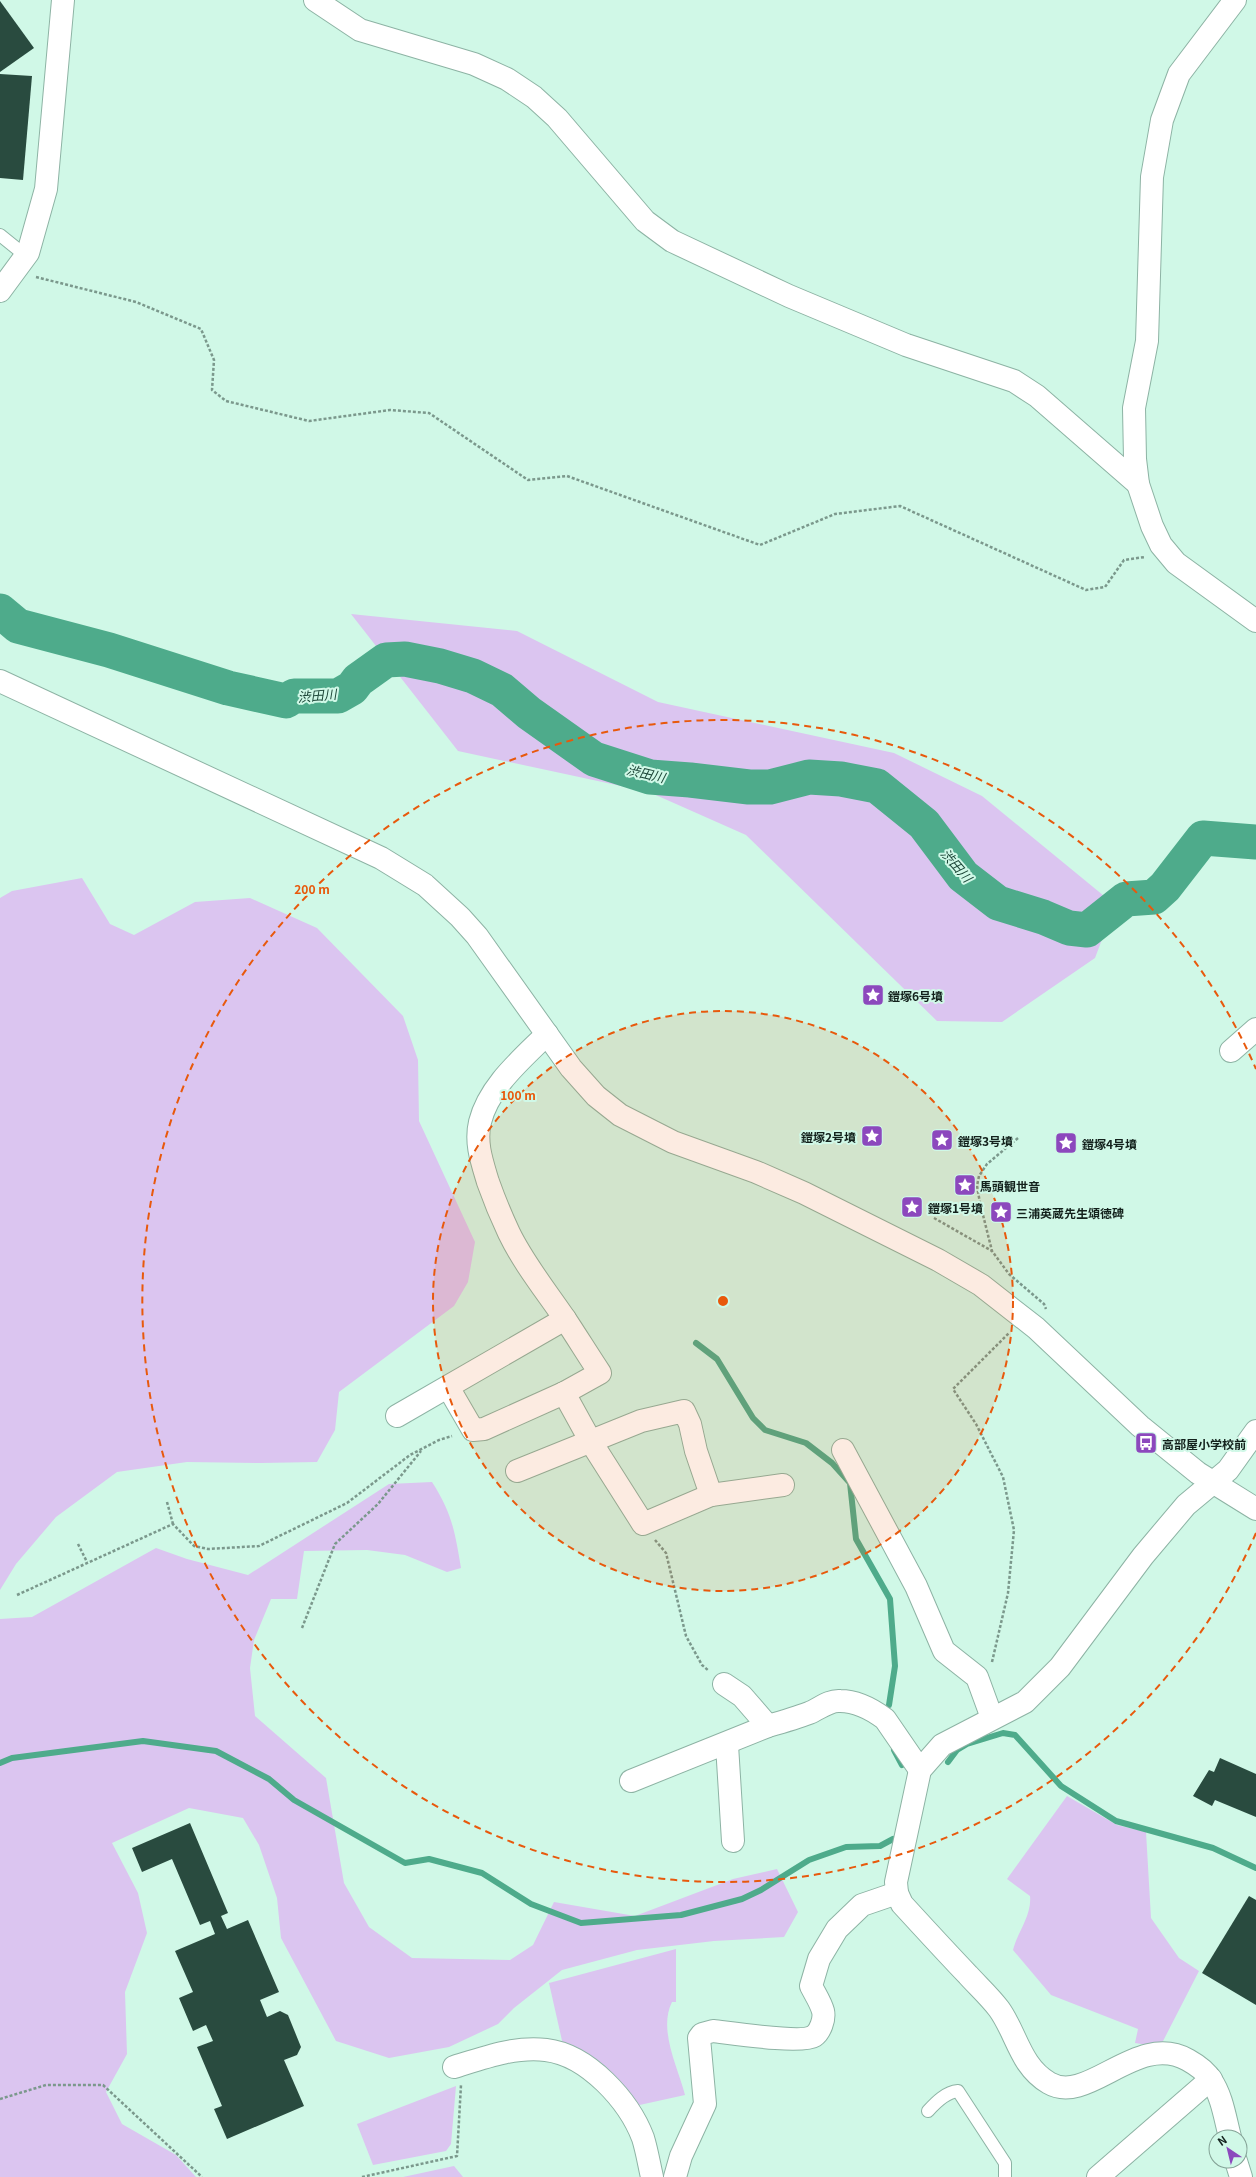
<svg xmlns="http://www.w3.org/2000/svg" width="1256" height="2177" viewBox="0 0 1256 2177" font-family="Georgia,'Noto Sans JP',serif">
<style>
.green{fill:#dbc5f0}
.lines{fill:none;stroke-linecap:round;stroke-linejoin:round}
.stream{stroke:#4eab8b;stroke-width:6}
.river{stroke:#4eab8b;stroke-width:35}
.building{fill:#294b3f}
.lane-casing{stroke:#8db3a4;stroke-width:14}
.street-casing{stroke:#8db3a4;stroke-width:24}
.secondary-casing{stroke:#8db3a4;stroke-width:24}
.path{stroke:#7b988c;stroke-width:2.5;stroke-dasharray:3 2;stroke-linecap:butt}
.lane{stroke:#fff;stroke-width:12}
.street{stroke:#fff;stroke-width:22}
.secondary{stroke:#fff;stroke-width:22}
.ring{fill:none;stroke:#e8590c;stroke-width:2;stroke-dasharray:7 5}
.labels{text-anchor:middle;dominant-baseline:central;stroke-width:4;stroke-linejoin:round;paint-order:stroke}
.poi-label{font-size:12px;font-weight:bold;fill:#13211c;stroke:#d0f8e7;text-anchor:start}
.water-label{font-size:13px;font-style:italic;fill:#1c4537;stroke:#d0f8e7}
.centre{fill:#e8590c;stroke:#d0f8e7;stroke-width:2}
.ring-label{font-size:12px;text-anchor:middle;font-weight:bold;fill:#e8590c;stroke:#d0f8e7;stroke-width:4;stroke-linejoin:round;paint-order:stroke}
</style>
<rect width="100%" height="100%" fill="#d0f8e7"/>
<g class="green">
<path d="M 351,614 L 517,631 L 658,702 L 894,753 L 982,796 L 1115,905 L 1095,958 L 1002,1022 L 937,1021 L 746,835 L 649,792 L 458,751 Z"/>
<path d="M 82,878 L 110,924 L 134,935 L 195,902 L 250,898 L 317,928 L 403,1016 L 418,1060 L 419,1121 L 475,1242 L 468,1282 L 454,1306 L 339,1392 L 335,1430 L 317,1462 L 261,1463 L 187,1462 L 117,1472 L 56,1517 L 16,1564 L 0,1590 L 0,898 L 12,891 Z"/>
<path d="M 432,1482 C 452,1513 455,1532 461,1568 L 447,1572 L 405,1555 L 367,1550 L 304,1551 L 297,1599 L 271,1599 L 254,1640 L 250,1668 L 255,1716 L 326,1778 L 344,1883 L 369,1927 L 412,1958 L 510,1960 L 533,1945 L 554,1902 L 635,1916 L 733,1879 L 777,1869 L 798,1912 L 784,1937 L 714,1941 L 637,1950 L 562,1970 L 514,2008 L 498,2024 L 449,2047 L 389,2058 L 336,2041 L 281,1938 L 277,1898 L 259,1845 L 243,1818 L 189,1808 L 112,1843 L 138,1893 L 147,1933 L 125,1992 L 127,2054 L 106,2092 L 122,2124 L 176,2155 L 196,2177 L 0,2177 L 0,1619 L 32,1617 L 156,1548 L 187,1559 L 248,1575 L 389,1484 Z"/>
<path d="M 1067,1796 L 1117,1825 L 1146,1832 L 1151,1918 L 1179,1958 L 1199,1971 L 1160,2047 L 1135,2043 L 1138,2029 L 1051,1995 L 1013,1950 C 1018,1931 1032,1915 1030,1896 L 1007,1879 Z"/>
<path d="M 676,1949 L 676,2002 L 672,2002 C 658,2030 678,2067 685,2095 L 635,2106 L 629,2093 L 582,2051 L 563,2045 L 549,1983 Z"/>
<path d="M 456,2086 L 451,2144 L 446,2151 L 373,2165 L 357,2124 Z"/>
<path d="M 454,2166 L 463,2177 L 403,2177 Z"/>
</g>
<g class="lines">
<g class="stream">
<path d="M 696,1343 L 717,1359 L 753,1418 L 765,1430 L 806,1443 L 832,1463 L 850,1483 L 856,1539 L 890,1599 L 895,1666 L 889,1705"/>
<path d="M 894,1750 L 902,1765"/>
<path d="M 948,1762 L 957,1750 L 967,1744 L 1003,1733 L 1015,1735 L 1061,1786 L 1116,1821 L 1213,1848 L 1256,1868"/>
<path d="M 0,1763 L 12,1758 L 143,1741 L 216,1751 L 269,1779 L 294,1800 L 405,1863 L 429,1859 L 482,1873 L 531,1904 L 581,1923 L 681,1915 L 742,1899 L 761,1890 L 809,1860 L 846,1847 L 880,1846 L 893,1839"/>
</g>
<path class="river" d="M 0,611 L 18,626 L 109,650 L 228,688 L 286,701 L 294,696 L 338,696 L 352,688 L 358,680 L 386,660 L 405,659 L 440,666 L 473,676 L 502,690 L 529,713 L 594,759 L 650,777 L 690,780 L 749,787 L 770,787 L 809,777 L 841,779 L 877,786 L 924,824 L 963,876 L 998,903 L 1043,917 L 1069,928 L 1087,930 L 1126,899 L 1154,897 L 1165,887 L 1203,838 L 1256,842"/>
</g>
<g class="building">
<path d="M 0,1 L 34,48 L 0,72 Z"/>
<path d="M 0,74 L 32,76 L 23,180 L 0,178 Z"/>
<path d="M 1220,1758 L 1256,1774 L 1256,1817 L 1215,1800 L 1212,1806 L 1193,1796 L 1209,1770 L 1214,1772 Z"/>
<path d="M 190,1823 L 228,1913 L 221,1916 L 227,1929 L 248,1920 L 279,1992 L 260,2000 L 267,2017 L 280,2011 L 288,2015 L 301,2047 L 297,2055 L 284,2060 L 304,2106 L 227,2139 L 214,2109 L 222,2106 L 197,2047 L 213,2041 L 206,2025 L 193,2031 L 179,1998 L 193,1992 L 175,1951 L 215,1934 L 210,1921 L 200,1925 L 172,1859 L 142,1872 L 132,1848 Z"/>
<path d="M 1249,1896 L 1256,1900 L 1256,2005 L 1202,1973 Z"/>
</g>
<g class="lines">
<g class="lane-casing">
<g id="lane">
<path d="M 0,235 L 26,256"/>
<path d="M 928,2111 C 936,2102 946,2092 958,2091 L 1005,2163 L 1005,2177"/>
</g>
</g>
<g class="street-casing">
<g id="street">
<path d="M 315,0 L 360,30 L 474,64 L 507,79 L 534,97 L 557,118 L 645,221 L 672,241 L 789,296 L 906,345 L 1014,381 L 1037,396 L 1138,484"/>
<path d="M 1235,0 L 1179,74 L 1162,120 L 1152,177 L 1147,341 L 1134,408 L 1135,459 L 1138,484 L 1152,526 L 1161,545 L 1176,563 L 1256,621"/>
<path d="M 0,291 L 28,253 L 46,189 L 63,0"/>
<path d="M 1231,1051 L 1256,1029"/>
<path d="M 448,1387 L 473,1430 L 484,1429 L 564,1393 L 600,1373 C 588,1355 577,1337 565,1319 C 546,1291 524,1264 509,1233 C 501,1216 494,1199 488,1182 C 482,1162 475,1143 480,1122 C 489,1086 522,1059 547,1034"/>
<path d="M 564,1393 L 591,1442 L 643,1524 L 711,1495 L 783,1485"/>
<path d="M 397,1416 L 565,1319"/>
<path d="M 843,1450 L 916,1586 L 944,1651 L 977,1677 L 992,1718"/>
<path d="M 517,1471 L 641,1421 L 684,1411 L 690,1424 L 696,1451 L 711,1495"/>
<path d="M 724,1684 L 742,1696 L 768,1726"/>
<path d="M 727,1745 L 733,1841"/>
<path d="M 631,1781 L 768,1726 C 782,1722 796,1718 809,1713 C 819,1709 829,1700 840,1701 C 856,1701 873,1710 885,1719 L 920,1770"/>
<path d="M 454,2067 C 483,2058 515,2046 546,2050 C 588,2055 629,2101 643,2138 C 647,2151 649,2164 652,2177"/>
<path d="M 1230,2137 C 1225,2118 1222,2096 1211,2080 C 1206,2071 1197,2065 1188,2060 C 1137,2031 1088,2106 1049,2083 C 1020,2066 1017,2034 999,2009 C 990,1997 978,1986 968,1975 C 946,1952 924,1928 902,1904 L 897,1893 L 896,1882 L 920,1770 L 942,1745 L 1025,1702 L 1060,1667 L 1143,1556 L 1186,1505 L 1228,1470 L 1256,1431"/>
<path d="M 1236,2161 L 1241,2177"/>
<path d="M 675,2177 L 681,2156 L 705,2104 L 699,2038 L 702,2034 L 713,2031 C 731,2033 802,2044 814,2036 C 820,2032 825,2019 823,2011 C 821,2003 815,1994 811,1986 L 819,1959 L 837,1929 L 862,1905 L 897,1893"/>
<path d="M 1098,2177 L 1211,2079"/>
</g>
</g>
<g class="secondary-casing">
<path id="secondary" d="M 0,681 L 381,858 L 425,885 L 460,917 L 477,936 L 571,1068 L 596,1096 L 620,1115 L 673,1142 L 756,1172 L 804,1193 L 938,1260 L 981,1285 L 1036,1328 L 1140,1426 L 1198,1473 L 1256,1509"/>
</g>
<g class="path">
<path d="M 36,277 L 136,302 L 201,329 L 214,360 L 212,390 L 226,401 L 309,421 L 390,410 L 429,413 L 528,480 L 567,476 L 760,545 L 835,514 L 900,506 L 1086,590 L 1105,587 L 1124,560 L 1145,557"/>
<path d="M 1018,1138 L 987,1164 L 979,1176 L 977,1186 L 980,1203 L 992,1251 L 1009,1274 L 1044,1304 L 1046,1309"/>
<path d="M 934,1218 L 992,1251"/>
<path d="M 167,1502 L 173,1524"/>
<path d="M 655,1540 L 666,1553 L 686,1636 L 702,1665 L 709,1671"/>
<path d="M 78,1544 L 87,1562"/>
<path d="M 17,1595 L 173,1524 L 194,1546 L 208,1549 L 259,1546 L 347,1503 L 410,1455 L 439,1440 L 452,1436"/>
<path d="M 302,1628 L 335,1544 L 378,1504 L 421,1451"/>
<path d="M 992,1662 L 1008,1593 L 1014,1530 L 1003,1477 L 976,1424 L 953,1389 L 1009,1333"/>
<path d="M 0,2099 L 46,2085 L 103,2085 L 202,2177"/>
<path d="M 362,2177 L 457,2156 L 461,2085"/>
</g>
<use href="#lane" class="lane"/>
<use href="#street" class="street"/>
<use href="#secondary" class="secondary"/>
</g>
<circle cx="723" cy="1301" r="290" fill="#e8590c" fill-opacity=".12"/>
<g class="ring">
<circle cx="723" cy="1301" r="290"/>
<path d="M1256 1533A581 581 0 1 1 1256 1069"/>
</g>
<defs>
<g id="sight-square" transform="scale(1.15)"><rect x="-9" y="-9" width="18" height="18" rx="4" fill="#8c48bd" stroke="#d0f8e7"/><path d="M0-6L1.8-2.2L6-1.7L2.9 1.2L3.7 5.4L0 3.3L-3.7 5.4L-2.9 1.2L-6-1.7L-1.8-2.2Z" fill="#fff"/></g>
<g id="bus-square" transform="scale(1.15)"><rect x="-9" y="-9" width="18" height="18" rx="4" fill="#8c48bd" stroke="#d0f8e7"/><path d="M-5-6H5V4H4V6H2V4H-2V6H-4V4H-5ZM-3.5-4V0h7V-4ZM-3.5 1.2v1.5H-2V1.2ZM2 1.2v1.5H3.5V1.2Z" fill="#fff"/></g>
</defs>
<g fill-rule="evenodd">
<use href="#sight-square" x="873" y="995"/>
<use href="#sight-square" x="872" y="1136"/>
<use href="#sight-square" x="942" y="1140"/>
<use href="#sight-square" x="1066" y="1143"/>
<use href="#sight-square" x="965" y="1185"/>
<use href="#sight-square" x="912" y="1207"/>
<use href="#sight-square" x="1001" y="1212"/>
<use href="#bus-square" x="1146" y="1443"/>
</g>
<g class="labels">
<g class="poi-label">
<text x="888" y="995">鎧塚6号墳</text>
<text x="856" y="1136" text-anchor="end">鎧塚2号墳</text>
<text x="958" y="1140">鎧塚3号墳</text>
<text x="1082" y="1143">鎧塚4号墳</text>
<text x="980" y="1185">馬頭観世音</text>
<text x="928" y="1207">鎧塚1号墳</text>
<text x="1016" y="1212">三浦英蔵先生頌徳碑</text>
<text x="1162" y="1443">高部屋小学校前</text>
</g>
<g class="water-label">
<text transform="translate(317 695) rotate(-5)">渋田川</text>
<text transform="translate(646 773) rotate(13)">渋田川</text>
<text transform="translate(957 865) rotate(49)">渋田川</text>
</g>
</g>
<circle cx="723" cy="1301" r="6" class="centre"/>
<g class="ring-label">
<text x="312" y="894">200 m</text>
<text x="518" y="1100">100 m</text>
</g>
<g transform="translate(1228 2149) rotate(325)"><circle r="19" fill="#d0f8e7" stroke="#84a296"/>
<path d="M0-3L7 15L0 10L-7 15Z" fill="#8c48bd"/>
<text y="-6" font-size="11" font-weight="bold" text-anchor="middle" fill="#13211c">N</text>
</g>
</svg>
